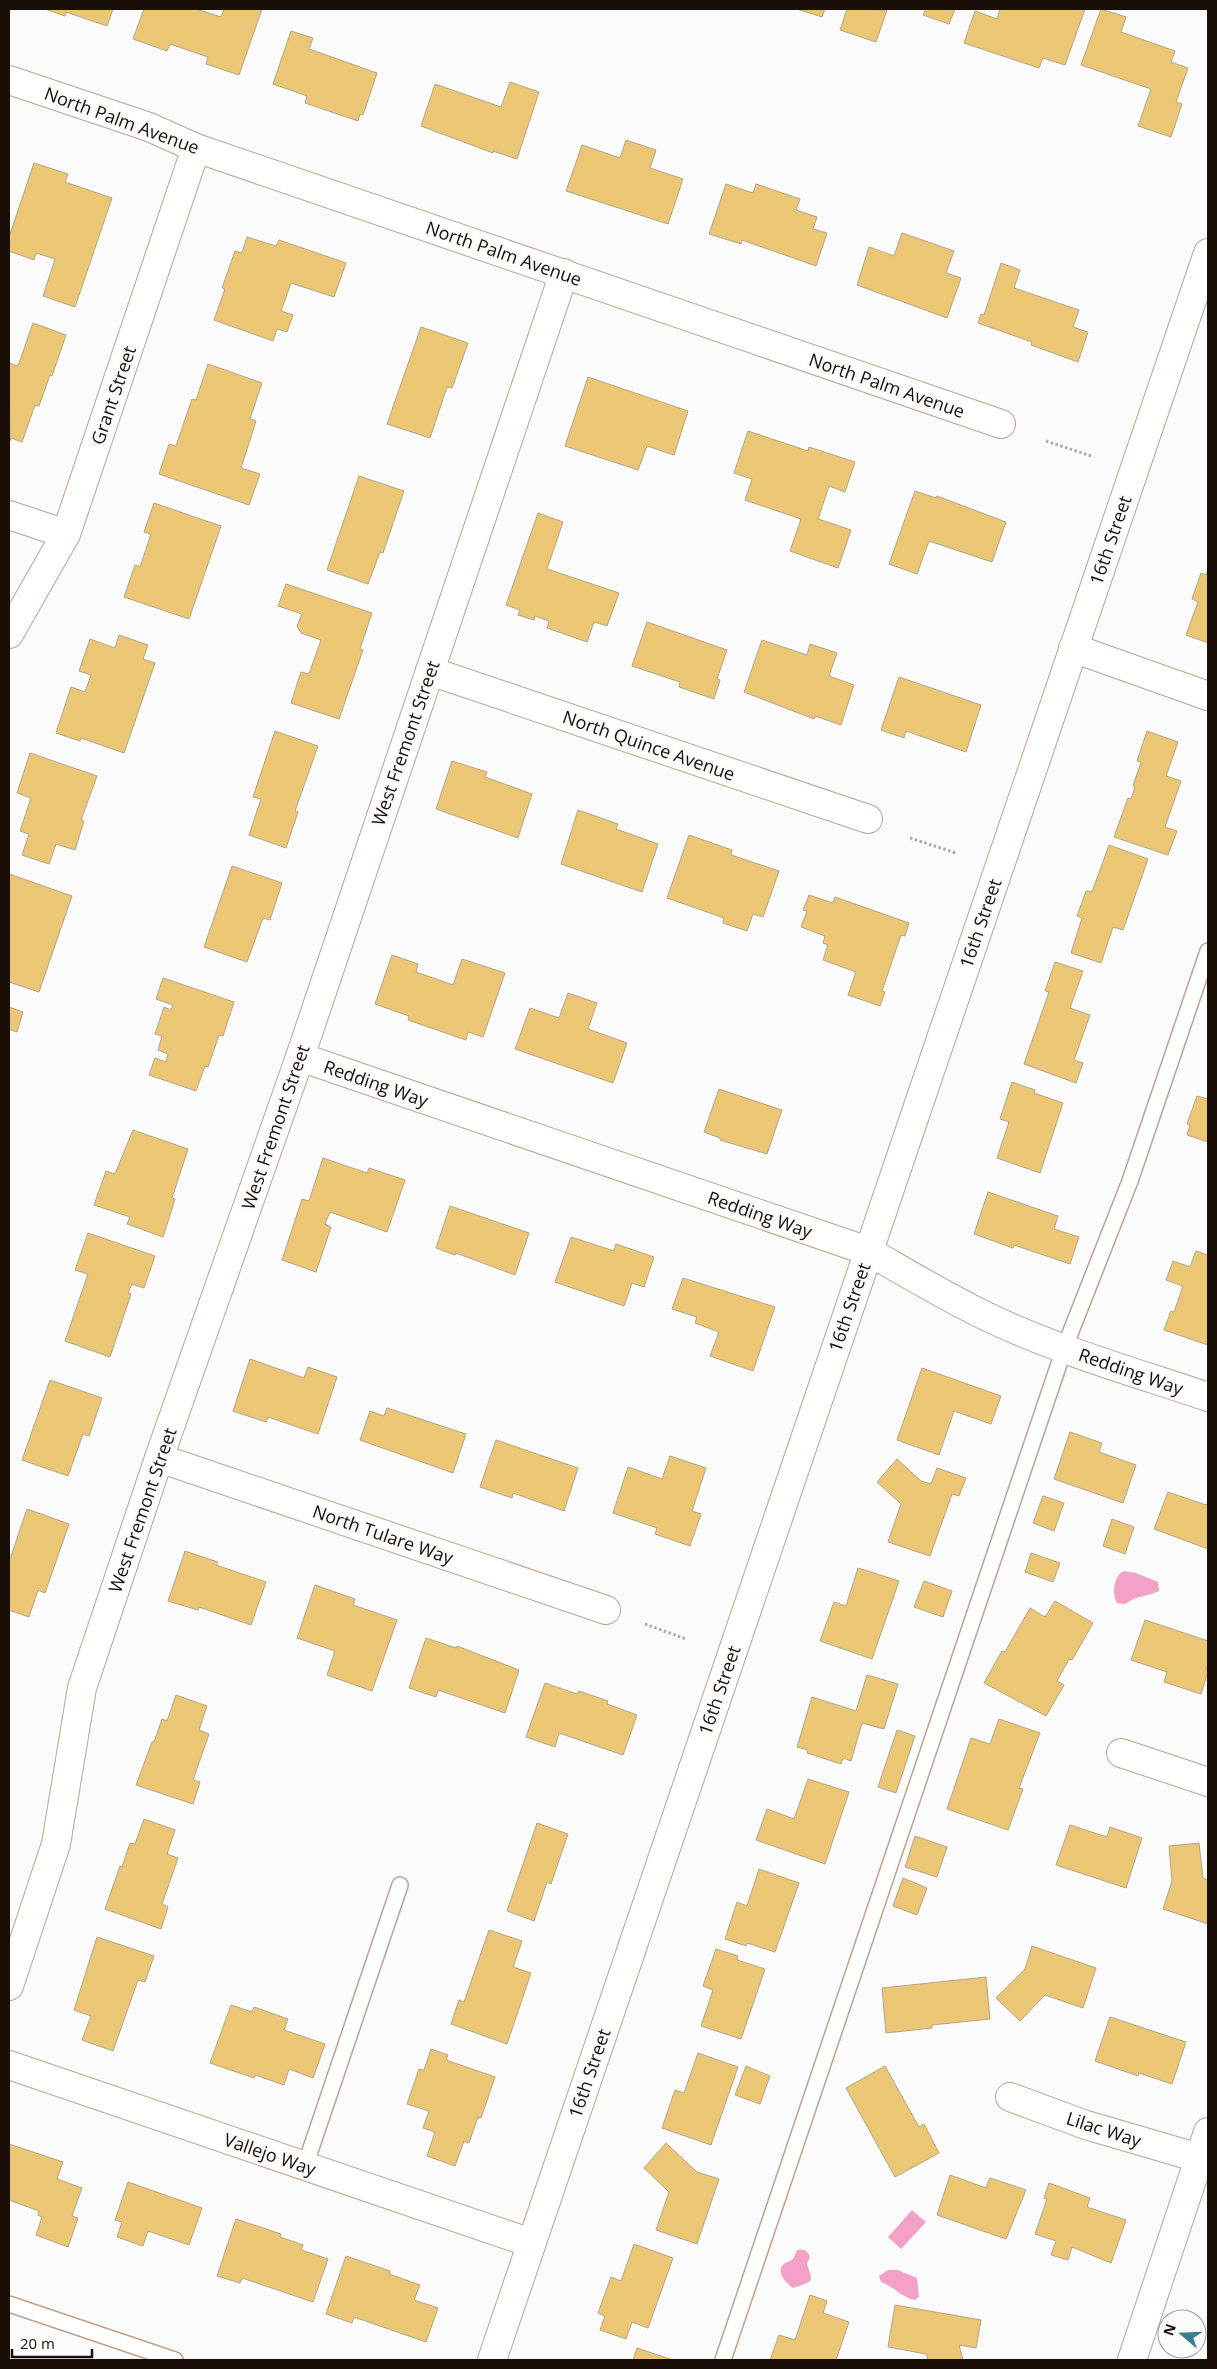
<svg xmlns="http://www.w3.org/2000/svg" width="1217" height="2369" viewBox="0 0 1217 2369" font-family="'Open Sans',sans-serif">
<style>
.water{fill:#f4a1c7}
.building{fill:#ebc675;stroke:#b5a585}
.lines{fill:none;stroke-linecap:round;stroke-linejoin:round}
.lane-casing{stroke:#c2a18c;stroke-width:18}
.street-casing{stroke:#c2a18c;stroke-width:30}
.primary-casing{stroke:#c2a18c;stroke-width:30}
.path{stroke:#afaba9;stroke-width:3;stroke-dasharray:2.5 2.5;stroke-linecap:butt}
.lane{stroke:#fff;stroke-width:15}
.street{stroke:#fff;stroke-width:28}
.primary{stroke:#fff;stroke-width:28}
.labels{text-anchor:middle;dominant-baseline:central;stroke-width:5;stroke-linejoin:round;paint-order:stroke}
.street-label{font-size:18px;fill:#1a0f07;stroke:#fbfbfb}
</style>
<rect width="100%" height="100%" fill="#fbfbfb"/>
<g class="water">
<path d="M 1124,1571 L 1136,1573 L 1158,1582 L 1159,1591 C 1144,1598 1140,1594 1125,1604 L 1117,1603 C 1112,1594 1113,1576 1124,1571 Z"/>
<path d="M 912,2210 L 926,2222 L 901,2249 L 888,2237 Z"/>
<path d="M 797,2250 C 804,2248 808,2251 810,2257 L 807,2264 C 814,2284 813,2281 793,2288 C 787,2284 776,2273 783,2265 C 785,2262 790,2262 793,2259 Z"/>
<path d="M 888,2270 L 898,2270 L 917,2278 L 919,2297 L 915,2300 C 903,2298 894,2287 881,2282 L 879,2276 Z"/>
</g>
<g class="building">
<path d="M 45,9 L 113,9 L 107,26 L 66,12 L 65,16 Z"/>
<path d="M 144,9 L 196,9 L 221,17 L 224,9 L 262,9 L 239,75 L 206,64 L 208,57 L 170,44 L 167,51 L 133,39 Z"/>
<path d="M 797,9 L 825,9 L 822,17 Z"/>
<path d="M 847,9 L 887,10 L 876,42 L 840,30 Z"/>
<path d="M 926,9 L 955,9 L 949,24 L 923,15 Z"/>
<path d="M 1000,9 L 1085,9 L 1065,65 L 1043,58 L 1039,68 L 964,43 L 975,11 L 997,19 Z"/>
<path d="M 1101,9 L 1126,17 L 1121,32 L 1175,51 L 1171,62 L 1188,68 L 1176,102 L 1182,104 L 1171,137 L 1138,126 L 1151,89 L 1081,65 Z"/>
<path d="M 291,31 L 313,38 L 309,49 L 377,73 L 363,115 L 360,114 L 358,121 L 305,103 L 307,96 L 273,84 Z"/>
<path d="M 510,82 L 539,92 L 517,159 L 493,151 L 493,153 L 421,126 L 435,84 L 501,107 Z"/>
<path d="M 626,140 L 656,150 L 650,168 L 683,179 L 668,224 L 566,191 L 582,145 L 620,158 Z"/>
<path d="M 34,163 L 68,174 L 65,182 L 112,198 L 75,307 L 43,296 L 55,259 L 36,253 L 34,260 L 9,251 L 9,237 Z"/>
<path d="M 726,184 L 753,193 L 756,184 L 800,199 L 796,210 L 817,217 L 813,229 L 827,233 L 816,266 L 742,240 L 741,244 L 709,234 Z"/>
<path d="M 902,233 L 954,251 L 946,273 L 961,278 L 947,318 L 857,285 L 869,247 L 894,256 Z"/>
<path d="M 247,237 L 276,246 L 279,240 L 346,263 L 334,297 L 291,283 L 281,311 L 293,315 L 287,332 L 277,329 L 273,341 L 214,320 L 225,289 L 222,288 L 235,251 L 242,253 Z"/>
<path d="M 1001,263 L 1020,270 L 1014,288 L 1079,310 L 1073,327 L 1088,332 L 1078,362 L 1031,345 L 1032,342 L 978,323 L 981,314 L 984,315 Z"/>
<path d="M 33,323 L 66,335 L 52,376 L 50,375 L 39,406 L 35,405 L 22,442 L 11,438 L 10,441 L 9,363 L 18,366 Z"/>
<path d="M 421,327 L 468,343 L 452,388 L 447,387 L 430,438 L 387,424 Z"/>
<path d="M 208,364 L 262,383 L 250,419 L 256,421 L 241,468 L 260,474 L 249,505 L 159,474 L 169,444 L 176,446 L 192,399 L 196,400 Z"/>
<path d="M 588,377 L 688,411 L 674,455 L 647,446 L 638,470 L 565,446 Z"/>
<path d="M 748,431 L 808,451 L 809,447 L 855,462 L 845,492 L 829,486 L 818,519 L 851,530 L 838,568 L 790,551 L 801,519 L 745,500 L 752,479 L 734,473 Z"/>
<path d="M 359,476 L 404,491 L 383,553 L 380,552 L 368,584 L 327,570 Z"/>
<path d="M 915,491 L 936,498 L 937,496 L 1006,522 L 992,562 L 929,541 L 917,574 L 889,564 Z"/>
<path d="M 154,503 L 221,526 L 189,619 L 124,597 L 135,565 L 140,567 L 151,534 L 144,532 Z"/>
<path d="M 538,513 L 563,522 L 547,569 L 619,593 L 607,626 L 594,622 L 587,642 L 547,628 L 549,621 L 535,616 L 534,620 L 518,615 L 520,610 L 506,605 Z"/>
<path d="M 1208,569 L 1208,643 L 1186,635 L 1198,602 L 1192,599 L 1201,573 L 1206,575 Z"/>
<path d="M 286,584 L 372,613 L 360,649 L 363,650 L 339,719 L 291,703 L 301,672 L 309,674 L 321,640 L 301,633 L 297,626 L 302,614 L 278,606 Z"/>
<path d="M 647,622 L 727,650 L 717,679 L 720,680 L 714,699 L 679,687 L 680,682 L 632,666 Z"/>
<path d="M 119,635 L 148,645 L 143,659 L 155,663 L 124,753 L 81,738 L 80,741 L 56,733 L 71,687 L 85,692 L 91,675 L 79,671 L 90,639 L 115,648 Z"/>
<path d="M 762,640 L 807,655 L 810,644 L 837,653 L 829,676 L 854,685 L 841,725 L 815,716 L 814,719 L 744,692 Z"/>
<path d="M 899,677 L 981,705 L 966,752 L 906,731 L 904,738 L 881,730 Z"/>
<path d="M 275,731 L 318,746 L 295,811 L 298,812 L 286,848 L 249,835 L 261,799 L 253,797 Z"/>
<path d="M 1147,731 L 1178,742 L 1166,776 L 1181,781 L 1165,827 L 1177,831 L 1168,855 L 1114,837 L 1128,798 L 1131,799 L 1135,787 L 1133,786 L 1141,762 L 1137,761 Z"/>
<path d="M 30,753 L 97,776 L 81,820 L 84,821 L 75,850 L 56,844 L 49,864 L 22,855 L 29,834 L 20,831 L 31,798 L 17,793 Z"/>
<path d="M 452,761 L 487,772 L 485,777 L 532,794 L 518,838 L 436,809 Z"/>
<path d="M 578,810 L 618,824 L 616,829 L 658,844 L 642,892 L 561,864 Z"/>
<path d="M 689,835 L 732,850 L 731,855 L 779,871 L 763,917 L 753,914 L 747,931 L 723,923 L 724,918 L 667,898 Z"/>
<path d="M 1109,845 L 1148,859 L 1123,930 L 1113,927 L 1101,963 L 1071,953 L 1082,918 L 1077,916 L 1086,891 L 1092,892 Z"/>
<path d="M 232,866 L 282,883 L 270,920 L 263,918 L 247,962 L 204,947 Z"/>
<path d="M 9,874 L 72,896 L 39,992 L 9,982 Z"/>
<path d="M 809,895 L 833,903 L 835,897 L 909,923 L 905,936 L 901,935 L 882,991 L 885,992 L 880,1006 L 848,995 L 856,972 L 823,960 L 828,945 L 823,943 L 825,936 L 801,927 L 807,911 L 803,910 Z"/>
<path d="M 392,955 L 418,964 L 416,972 L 453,985 L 462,959 L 505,973 L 483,1037 L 468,1032 L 466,1040 L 408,1020 L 409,1016 L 375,1004 Z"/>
<path d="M 1055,962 L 1083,971 L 1070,1008 L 1090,1015 L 1074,1060 L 1083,1063 L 1076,1083 L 1024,1064 L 1049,992 L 1045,991 Z"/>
<path d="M 163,978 L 234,1002 L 223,1036 L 219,1035 L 208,1067 L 205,1066 L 196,1091 L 149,1075 L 155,1058 L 166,1062 L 168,1054 L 158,1050 L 162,1036 L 155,1034 L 164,1007 L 171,1010 L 173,1005 L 156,999 Z"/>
<path d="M 568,993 L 597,1003 L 588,1029 L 627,1043 L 613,1083 L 515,1049 L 530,1008 L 559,1018 Z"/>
<path d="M 9,1007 L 23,1012 L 17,1032 L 9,1029 Z"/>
<path d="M 1012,1082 L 1035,1090 L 1034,1093 L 1063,1103 L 1040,1173 L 997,1158 L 1009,1122 L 1000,1119 Z"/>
<path d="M 719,1089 L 782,1110 L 767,1154 L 720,1140 L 720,1138 L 704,1132 Z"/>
<path d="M 1197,1096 L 1208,1099 L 1208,1142 L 1187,1135 L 1190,1125 L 1187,1124 Z"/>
<path d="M 133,1130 L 188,1149 L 172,1198 L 175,1199 L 163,1237 L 127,1224 L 130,1217 L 94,1205 L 106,1171 L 115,1174 Z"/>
<path d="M 323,1158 L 367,1173 L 369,1168 L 405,1180 L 387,1232 L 330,1212 L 325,1224 L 331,1227 L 316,1272 L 282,1260 L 302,1199 L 309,1201 Z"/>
<path d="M 988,1192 L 1058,1216 L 1054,1229 L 1079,1237 L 1070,1264 L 1014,1245 L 1013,1248 L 974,1234 Z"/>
<path d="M 450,1206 L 529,1233 L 515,1275 L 456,1253 L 455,1255 L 436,1248 Z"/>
<path d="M 88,1233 L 155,1256 L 144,1288 L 132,1284 L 128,1293 L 131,1294 L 110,1357 L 65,1341 L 88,1274 L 75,1270 Z"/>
<path d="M 571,1237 L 614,1251 L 616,1244 L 654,1257 L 644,1287 L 632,1283 L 624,1306 L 555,1282 Z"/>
<path d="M 1196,1251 L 1208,1255 L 1208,1345 L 1164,1330 L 1171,1311 L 1174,1312 L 1183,1286 L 1166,1280 L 1173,1261 L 1190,1267 Z"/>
<path d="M 683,1278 L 775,1307 L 753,1371 L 710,1356 L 719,1332 L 695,1323 L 697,1317 L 672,1309 Z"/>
<path d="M 250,1359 L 304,1378 L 308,1367 L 337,1377 L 318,1434 L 268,1417 L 266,1422 L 233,1411 Z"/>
<path d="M 922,1368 L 1001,1396 L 991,1424 L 954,1411 L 939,1455 L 897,1440 Z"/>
<path d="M 50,1380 L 102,1398 L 89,1436 L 83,1434 L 68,1476 L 22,1460 Z"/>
<path d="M 387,1408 L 466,1434 L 453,1473 L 360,1440 L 370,1411 L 384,1416 Z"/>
<path d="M 1070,1432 L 1102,1443 L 1099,1452 L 1136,1465 L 1123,1503 L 1054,1479 Z"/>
<path d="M 496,1440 L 578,1468 L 564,1511 L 513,1493 L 512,1498 L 480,1487 Z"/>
<path d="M 670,1456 L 706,1468 L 692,1511 L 701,1514 L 690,1546 L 655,1534 L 657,1528 L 613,1513 L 628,1467 L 662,1479 Z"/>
<path d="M 897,1459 L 921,1481 L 931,1484 L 937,1468 L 966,1478 L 959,1496 L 952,1494 L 930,1556 L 888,1542 L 901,1504 L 877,1482 Z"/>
<path d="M 1168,1492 L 1206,1505 L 1208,1502 L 1208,1549 L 1154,1529 Z"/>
<path d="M 1043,1496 L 1064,1503 L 1054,1531 L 1033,1523 Z"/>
<path d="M 27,1509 L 69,1524 L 45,1593 L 38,1590 L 29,1617 L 9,1610 L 9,1562 Z"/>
<path d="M 1112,1519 L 1134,1527 L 1125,1554 L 1103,1546 Z"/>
<path d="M 185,1551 L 218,1562 L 216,1565 L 266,1582 L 251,1625 L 199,1607 L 198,1610 L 168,1601 Z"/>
<path d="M 1031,1553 L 1060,1563 L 1053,1582 L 1025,1572 Z"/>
<path d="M 858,1568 L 899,1581 L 872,1659 L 820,1641 L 834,1602 L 846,1606 Z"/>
<path d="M 924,1581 L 952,1591 L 943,1617 L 914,1607 Z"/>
<path d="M 315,1585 L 355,1599 L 353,1605 L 397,1620 L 372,1691 L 327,1675 L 335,1651 L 297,1638 Z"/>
<path d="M 1055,1601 L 1093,1623 L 1072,1660 L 1069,1659 L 1057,1681 L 1064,1685 L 1046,1716 L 984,1683 L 1002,1651 L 1005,1652 L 1030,1608 L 1045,1617 Z"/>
<path d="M 1145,1620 L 1208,1641 L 1208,1662 L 1206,1670 L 1208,1672 L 1201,1694 L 1164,1682 L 1167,1672 L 1131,1660 Z"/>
<path d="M 426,1638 L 456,1648 L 457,1646 L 519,1670 L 505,1713 L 438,1690 L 436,1697 L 409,1688 Z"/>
<path d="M 867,1675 L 898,1684 L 884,1729 L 862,1723 L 851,1761 L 843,1758 L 841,1764 L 807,1753 L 808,1750 L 797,1747 L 812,1697 L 856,1711 Z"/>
<path d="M 545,1683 L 577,1694 L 579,1691 L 608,1701 L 607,1704 L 637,1715 L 623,1755 L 559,1733 L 555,1747 L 526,1737 Z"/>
<path d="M 176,1695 L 207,1706 L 199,1730 L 209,1734 L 193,1780 L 200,1782 L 193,1804 L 136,1785 L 152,1742 L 154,1742 L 162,1719 L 167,1721 Z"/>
<path d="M 999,1719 L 1040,1733 L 1019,1788 L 1023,1789 L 1008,1830 L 947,1809 L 971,1738 L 990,1744 Z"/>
<path d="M 897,1730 L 915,1736 L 896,1793 L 878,1787 Z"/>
<path d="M 808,1779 L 849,1792 L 825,1864 L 756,1840 L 767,1809 L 794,1819 Z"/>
<path d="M 144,1819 L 175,1830 L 167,1854 L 178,1858 L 162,1904 L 168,1907 L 161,1929 L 105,1909 L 120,1866 L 122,1867 L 130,1843 L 135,1844 Z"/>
<path d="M 537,1823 L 568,1834 L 551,1884 L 547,1882 L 534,1921 L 507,1911 Z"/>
<path d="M 1070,1825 L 1107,1837 L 1110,1827 L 1142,1838 L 1126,1888 L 1056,1865 Z"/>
<path d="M 915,1836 L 947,1847 L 937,1877 L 905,1867 Z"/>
<path d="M 1199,1843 L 1203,1878 L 1208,1880 L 1208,1924 L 1163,1909 L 1172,1881 L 1169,1846 Z"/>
<path d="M 759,1869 L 799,1883 L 775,1952 L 747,1943 L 746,1946 L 725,1939 L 737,1902 L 747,1906 Z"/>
<path d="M 903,1878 L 927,1888 L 917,1915 L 893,1906 Z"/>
<path d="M 489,1930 L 522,1941 L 513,1967 L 531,1973 L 507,2044 L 451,2024 L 459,2000 L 464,2002 Z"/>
<path d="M 97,1937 L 154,1956 L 145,1982 L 138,1980 L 113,2051 L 82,2040 L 91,2016 L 74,2010 Z"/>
<path d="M 1032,1946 L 1096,1968 L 1083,2008 L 1045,1995 L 1020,2021 L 996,1998 L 1025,1969 Z"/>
<path d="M 716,1949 L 738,1956 L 737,1960 L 765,1969 L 741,2039 L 701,2026 L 713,1990 L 703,1986 Z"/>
<path d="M 986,1977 L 990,2019 L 932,2025 L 932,2028 L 886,2033 L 882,1988 Z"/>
<path d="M 231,2005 L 252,2012 L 254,2007 L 288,2019 L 284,2030 L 325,2044 L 313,2078 L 289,2069 L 284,2085 L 255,2075 L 254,2078 L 210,2063 Z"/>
<path d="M 1110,2017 L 1186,2042 L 1172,2084 L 1139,2073 L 1138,2076 L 1095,2061 Z"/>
<path d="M 431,2049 L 448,2055 L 446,2060 L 495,2077 L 481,2118 L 478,2117 L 469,2143 L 464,2141 L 455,2166 L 427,2156 L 435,2132 L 423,2128 L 429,2111 L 407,2104 L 419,2069 L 424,2070 Z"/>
<path d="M 698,2053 L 738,2067 L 711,2145 L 662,2128 L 675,2090 L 684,2093 Z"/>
<path d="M 746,2066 L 770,2076 L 760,2104 L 735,2095 Z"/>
<path d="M 885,2066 L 919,2127 L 924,2124 L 939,2153 L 895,2177 L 846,2088 Z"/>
<path d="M 666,2143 L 697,2172 L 719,2179 L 697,2244 L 656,2230 L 669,2192 L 644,2168 Z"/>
<path d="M 9,2144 L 63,2162 L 57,2179 L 82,2188 L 72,2216 L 78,2218 L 68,2247 L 36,2235 L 42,2217 L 38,2215 L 39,2211 L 9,2200 Z"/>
<path d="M 950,2175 L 986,2188 L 990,2178 L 1026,2190 L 1006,2239 L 937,2215 Z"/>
<path d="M 128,2182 L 202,2208 L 189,2245 L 148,2231 L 143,2246 L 117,2237 L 122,2222 L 115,2220 Z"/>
<path d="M 1049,2183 L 1090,2198 L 1087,2207 L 1126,2220 L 1111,2263 L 1072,2247 L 1068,2260 L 1051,2255 L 1056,2241 L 1035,2234 L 1047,2199 L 1044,2198 Z"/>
<path d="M 236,2219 L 281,2234 L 280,2237 L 303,2245 L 301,2250 L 328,2259 L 313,2302 L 242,2278 L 240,2283 L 217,2276 Z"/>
<path d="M 634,2244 L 673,2258 L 648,2328 L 632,2322 L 626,2339 L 600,2330 L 605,2316 L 598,2313 L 611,2277 L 621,2281 Z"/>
<path d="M 346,2256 L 390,2271 L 389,2274 L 420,2285 L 414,2300 L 438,2308 L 426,2342 L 354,2317 L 352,2323 L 326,2314 Z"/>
<path d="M 810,2295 L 827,2301 L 823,2313 L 849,2322 L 836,2360 L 770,2360 L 779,2335 L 795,2340 Z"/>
<path d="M 895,2305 L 981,2320 L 976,2348 L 959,2345 L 963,2360 L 928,2360 L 926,2354 L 888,2347 Z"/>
<path d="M 637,2348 L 673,2360 L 633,2360 Z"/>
</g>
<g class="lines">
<g class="lane-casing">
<g id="lane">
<path d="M 305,2166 L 400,1885"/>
<path d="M 9,2304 L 175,2360"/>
<path d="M 723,2360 L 1064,1349 L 1130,1181 L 1208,951"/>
</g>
</g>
<g class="street-casing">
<g id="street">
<path d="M 9,80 L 149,127 L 196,148 L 1001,424"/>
<path d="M 9,515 L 66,534"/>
<path d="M 9,634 L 66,534 L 196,148"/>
<path d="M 1073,648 L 1208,696"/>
<path d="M 430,671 L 868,819"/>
<path d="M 300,1057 L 868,1251 C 910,1275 951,1300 994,1320 C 1063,1352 1137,1373 1208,1397"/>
<path d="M 159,1458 L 606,1610"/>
<path d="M 1121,1753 L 1208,1782"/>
<path d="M 9,1986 L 56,1844 L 82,1688 L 159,1458 L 300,1057 L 564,273"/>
<path d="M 9,2065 L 531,2243"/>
<path d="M 1010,2097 L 1086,2125 L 1199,2158"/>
<path d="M 1132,2360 L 1208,2132"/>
</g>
</g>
<g class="primary-casing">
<path id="primary" d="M 492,2360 L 1208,253"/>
</g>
<g class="path">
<path d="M 1046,441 L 1091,456"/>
<path d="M 910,838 L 956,853"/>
<path d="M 645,1624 L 686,1639"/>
</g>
<use href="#lane" class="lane"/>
<use href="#street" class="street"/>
<use href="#primary" class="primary"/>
</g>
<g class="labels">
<g class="street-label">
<text transform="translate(122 120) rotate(20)">North Palm Avenue</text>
<text transform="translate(504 253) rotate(19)">North Palm Avenue</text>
<text transform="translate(887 385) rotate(19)">North Palm Avenue</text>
<text transform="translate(113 395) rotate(-71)">Grant Street</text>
<text transform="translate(1110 540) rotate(-71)">16th Street</text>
<text transform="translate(405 743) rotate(-71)">West Fremont Street</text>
<text transform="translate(649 745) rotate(19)">North Quince Avenue</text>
<text transform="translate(980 923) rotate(-71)">16th Street</text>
<text transform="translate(376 1083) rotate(19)">Redding Way</text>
<text transform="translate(275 1127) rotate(-71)">West Fremont Street</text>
<text transform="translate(760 1214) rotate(19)">Redding Way</text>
<text transform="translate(849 1307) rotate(-71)">16th Street</text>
<text transform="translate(1131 1371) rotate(19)">Redding Way</text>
<text transform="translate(142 1510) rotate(-71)">West Fremont Street</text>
<text transform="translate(383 1534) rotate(19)">North Tulare Way</text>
<text transform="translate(719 1690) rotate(-71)">16th Street</text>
<text transform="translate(589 2073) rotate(-71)">16th Street</text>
<text transform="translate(1104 2129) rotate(18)">Lilac Way</text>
<text transform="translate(270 2154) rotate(19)">Vallejo Way</text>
</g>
</g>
<rect width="1217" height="2369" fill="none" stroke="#1a0f07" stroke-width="20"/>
<g transform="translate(1182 2334) rotate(289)"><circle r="24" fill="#fbfbfb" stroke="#a19d99"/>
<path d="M0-4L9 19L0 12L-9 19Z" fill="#397e8b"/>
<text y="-8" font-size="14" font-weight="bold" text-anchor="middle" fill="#1a0f07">N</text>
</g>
<path d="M12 2349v8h80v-8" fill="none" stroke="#1a0f07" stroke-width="2.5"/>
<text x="20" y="2349" font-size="15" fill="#1a0f07" stroke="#fbfbfb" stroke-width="4" paint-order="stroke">20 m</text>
</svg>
